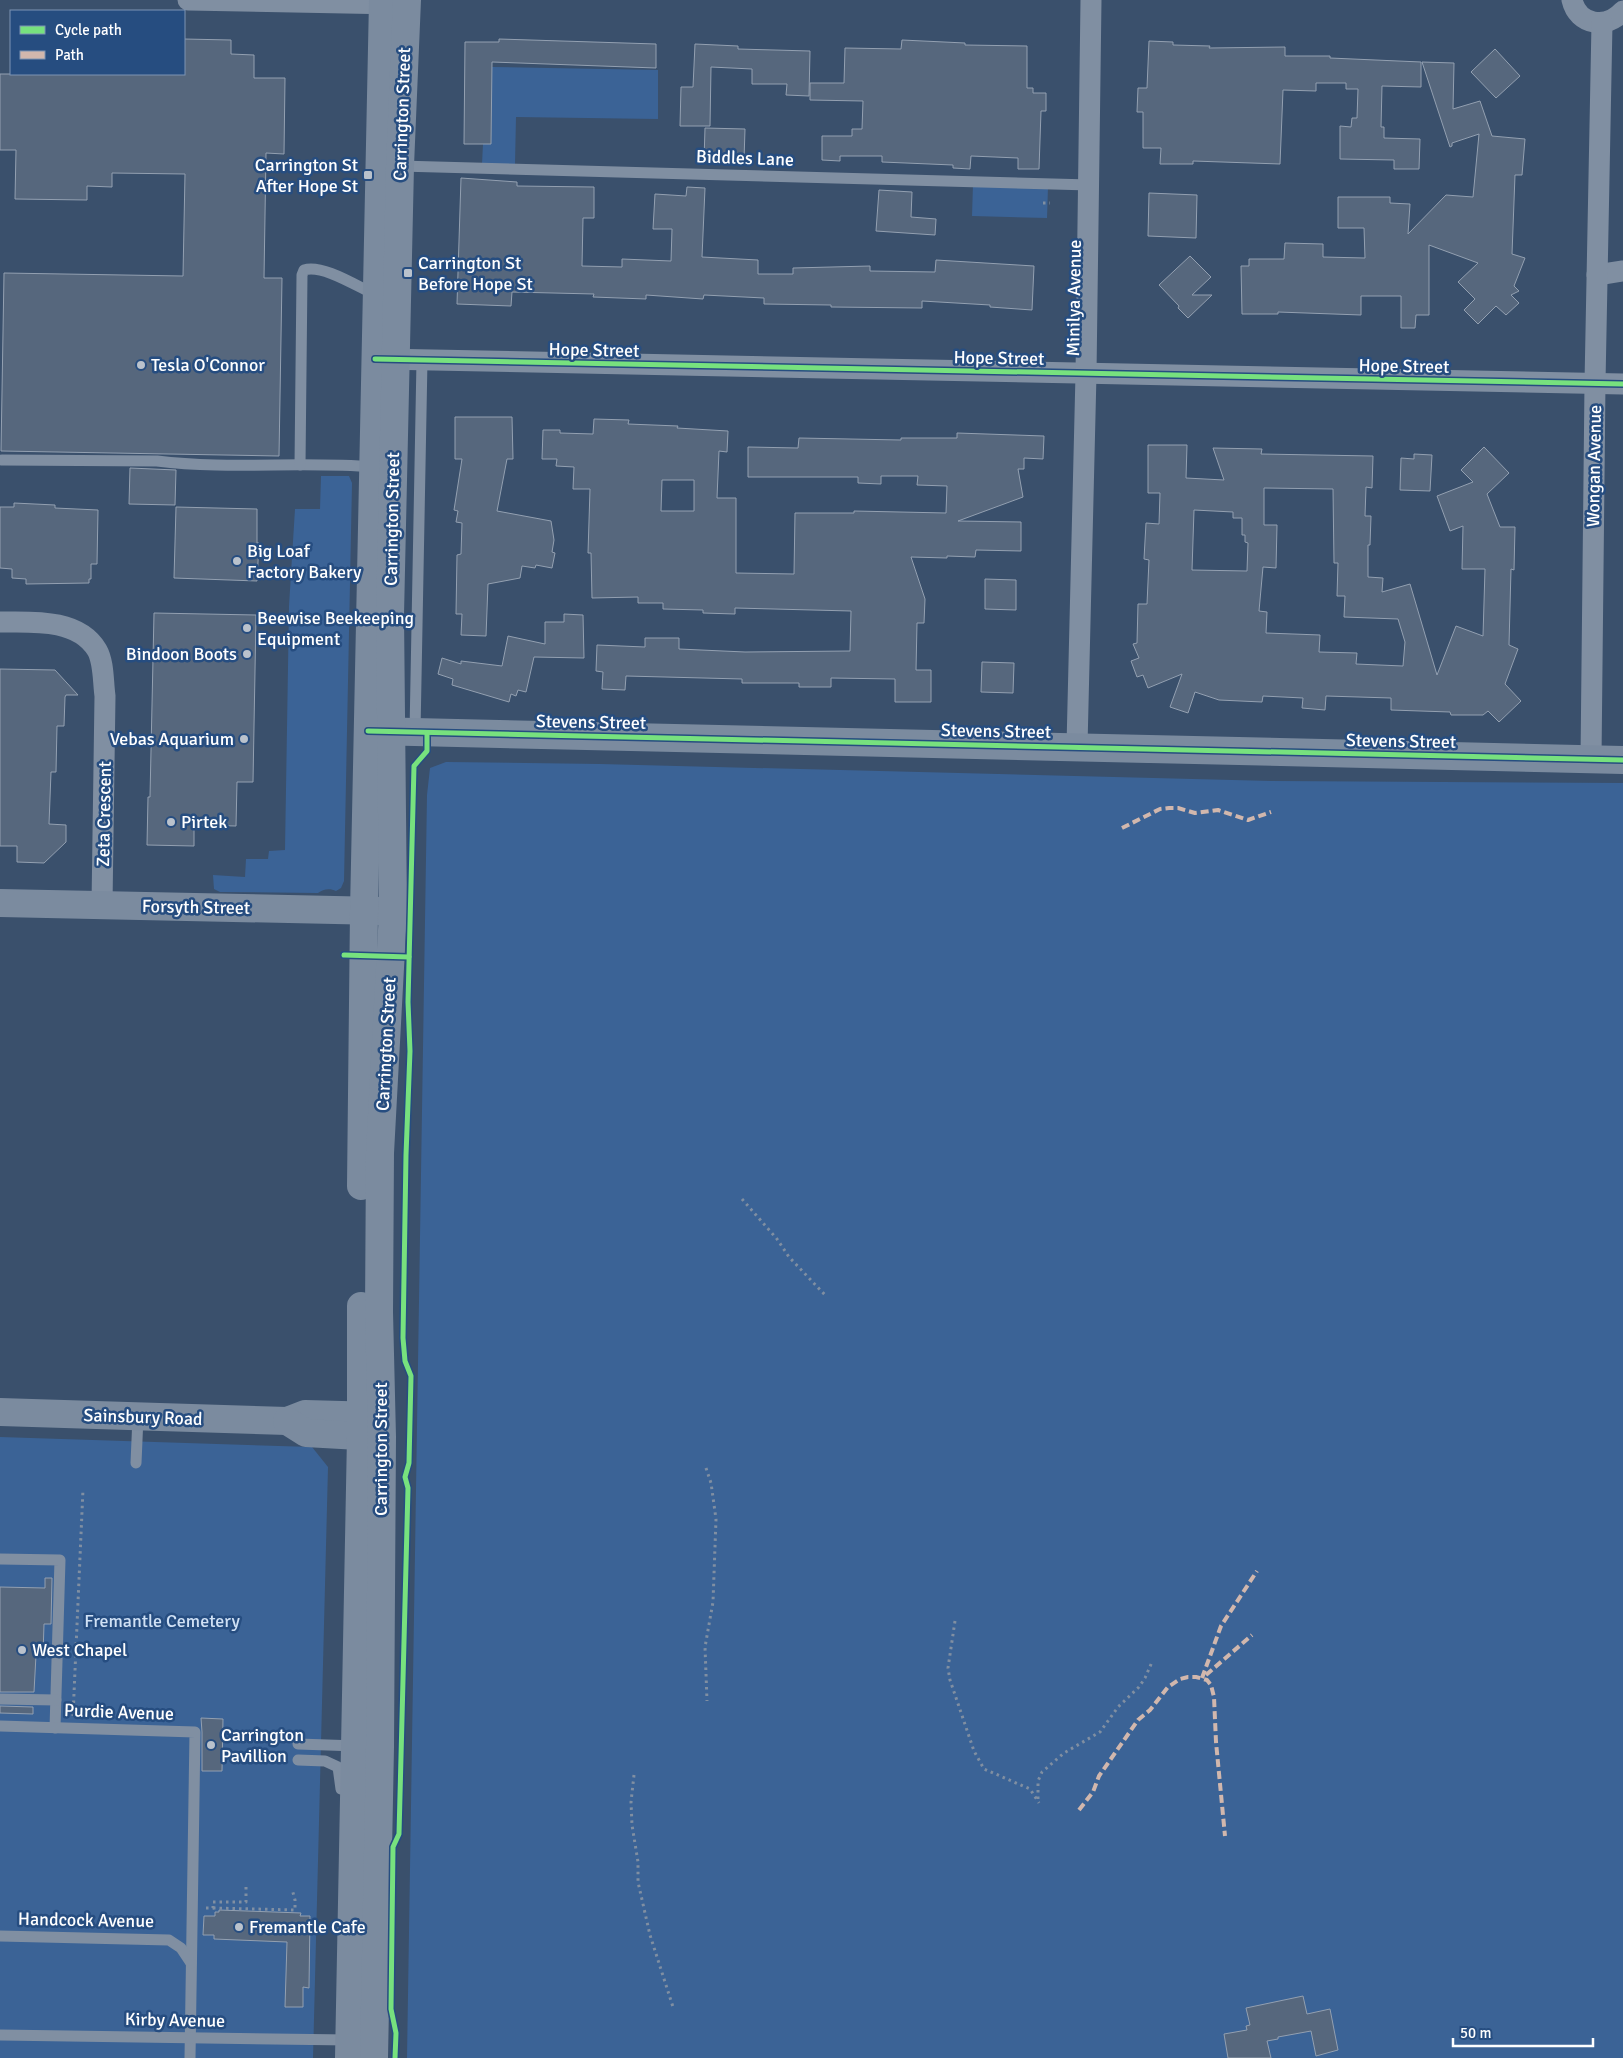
<svg xmlns="http://www.w3.org/2000/svg" width="1623" height="2058" viewBox="0 0 1623 2058" font-family="Signika,sans-serif">
<style>
.green{fill:#3b6396}
.building{fill:#56677d;stroke:#93a0b1;fill-rule:evenodd}
.lines{fill:none;stroke-linecap:round;stroke-linejoin:round}
.path{stroke:#808fa2;stroke-width:3;stroke-dasharray:2.5 4;stroke-linecap:butt}
.lane{stroke:#808fa2;stroke-width:11}
.street{stroke:#808fa2;stroke-width:21}
.secondary{stroke:#7b8b9f;stroke-width:28}
.quiet{stroke:#d1b7ad;stroke-width:4;stroke-dasharray:8 4;stroke-linecap:butt}
.cycleway-casing{stroke:#264d80;stroke-width:8}
.cycleway{stroke:#77e17e;stroke-width:5}
.poi-dot{fill:#bac2cc;stroke:#264d80;stroke-width:2}
.labels{text-anchor:middle;dominant-baseline:central;stroke-width:5;stroke-linejoin:round;paint-order:stroke}
.street-label{font-size:18px;fill:#fff;stroke:#264d80}
.poi-label{font-size:18px;fill:#fff;stroke:#264d80;text-anchor:start}
.park-label{font-size:18px;fill:#d0e1f5;stroke:#264d80}
</style>
<rect width="100%" height="100%" fill="#3a506c"/>
<g class="green">
<path d="M 492,67 L 658,70 L 658,119 L 516,117 L 515,164 L 482,164 L 483,144 L 491,144 Z"/>
<path d="M 973,184 L 1048,186 L 1047,218 L 972,216 Z"/>
<path d="M 321,476 L 349,476 L 352,483 L 344,881 L 341,888 L 336,891 C 330,888 323,889 318,893 L 220,892 L 214,889 L 213,875 L 245,877 L 246,859 L 268,859 L 269,851 L 285,850 L 289,606 L 295,509 L 320,509 Z"/>
<path d="M 446,762 L 600,764 L 1274,781 L 1623,783 L 1623,2058 L 407,2058 L 427,795 L 430,768 Z"/>
<path d="M 0,1437 L 312,1447 L 328,1467 L 313,2058 L 0,2058 Z"/>
</g>
<g class="building">
<path d="M 184,39 L 231,40 L 231,54 L 254,55 L 254,78 L 285,78 L 284,154 L 266,153 L 264,278 L 282,278 L 279,456 L 1,451 L 4,273 L 183,276 L 185,174 L 112,173 L 112,187 L 87,186 L 87,200 L 15,199 L 16,150 L 0,150 L 0,74 L 184,74 Z"/>
<path d="M 499,39 L 656,44 L 656,68 L 492,62 L 491,144 L 464,144 L 465,42 L 499,42 Z"/>
<path d="M 902,40 L 965,43 L 965,45 L 1027,46 L 1027,88 L 1033,88 L 1033,93 L 1046,93 L 1046,111 L 1041,111 L 1039,169 L 1018,169 L 1018,158 L 971,156 L 970,169 L 953,168 L 953,165 L 882,162 L 882,156 L 840,156 L 840,161 L 822,160 L 822,136 L 852,136 L 852,129 L 862,129 L 863,101 L 810,100 L 810,83 L 844,83 L 845,48 L 901,49 Z"/>
<path d="M 1149,41 L 1173,42 L 1173,45 L 1210,46 L 1209,48 L 1285,47 L 1285,56 L 1330,56 L 1330,58 L 1421,62 L 1421,87 L 1382,86 L 1381,127 L 1384,127 L 1384,138 L 1420,139 L 1419,169 L 1394,169 L 1394,160 L 1340,159 L 1340,126 L 1351,127 L 1352,118 L 1357,118 L 1358,89 L 1346,89 L 1346,83 L 1316,83 L 1316,91 L 1283,90 L 1280,164 L 1193,161 L 1193,164 L 1160,164 L 1161,148 L 1143,148 L 1143,112 L 1137,112 L 1138,88 L 1147,88 Z"/>
<path d="M 695,44 L 738,46 L 738,49 L 810,51 L 809,96 L 786,95 L 787,84 L 752,84 L 752,69 L 711,67 L 710,126 L 680,126 L 681,87 L 693,87 Z"/>
<path d="M 1495,49 L 1520,76 L 1496,98 L 1471,72 Z"/>
<path d="M 1422,62 L 1454,63 L 1453,109 L 1480,101 L 1492,136 L 1525,139 L 1522,175 L 1515,175 L 1512,254 L 1525,258 L 1514,286 L 1519,291 L 1511,295 L 1519,303 L 1506,315 L 1496,306 L 1478,324 L 1464,310 L 1475,299 L 1458,282 L 1478,263 L 1429,245 L 1429,315 L 1416,315 L 1415,328 L 1401,328 L 1401,296 L 1361,296 L 1361,315 L 1278,312 L 1278,314 L 1242,314 L 1241,266 L 1249,266 L 1249,259 L 1284,259 L 1285,243 L 1323,244 L 1323,257 L 1365,258 L 1364,228 L 1338,228 L 1338,197 L 1390,197 L 1390,203 L 1410,204 L 1408,234 L 1446,195 L 1473,197 L 1479,134 L 1452,143 L 1452,146 L 1450,147 Z"/>
<path d="M 705,128 L 745,129 L 744,160 L 704,160 Z"/>
<path d="M 461,178 L 517,182 L 517,186 L 594,187 L 594,218 L 583,218 L 582,266 L 622,267 L 622,259 L 671,261 L 672,229 L 653,229 L 655,194 L 686,196 L 687,187 L 705,188 L 702,257 L 758,260 L 758,274 L 793,274 L 793,268 L 870,266 L 870,271 L 935,272 L 936,260 L 1034,266 L 1032,310 L 990,307 L 990,305 L 922,301 L 922,308 L 831,307 L 831,305 L 764,304 L 764,298 L 704,295 L 703,299 L 646,295 L 646,299 L 593,297 L 594,294 L 512,292 L 511,306 L 457,304 Z"/>
<path d="M 879,190 L 912,192 L 911,217 L 936,219 L 935,235 L 876,231 Z"/>
<path d="M 1149,193 L 1197,195 L 1196,238 L 1148,236 Z"/>
<path d="M 1190,256 L 1211,277 L 1192,295 L 1212,295 L 1188,318 L 1178,308 L 1179,306 L 1159,285 Z"/>
<path d="M 455,417 L 512,417 L 513,459 L 507,459 L 497,511 L 551,521 L 554,540 L 552,552 L 555,553 L 552,568 L 536,565 L 535,568 L 522,566 L 520,578 L 488,584 L 486,636 L 461,635 L 462,614 L 456,614 L 457,555 L 461,554 L 462,523 L 456,522 L 458,511 L 454,510 L 462,459 L 455,459 Z"/>
<path d="M 594,419 L 629,420 L 628,424 L 678,426 L 677,428 L 728,431 L 727,452 L 719,451 L 717,498 L 736,498 L 736,573 L 794,574 L 795,513 L 854,513 L 854,511 L 946,513 L 947,486 L 917,485 L 918,476 L 881,476 L 881,484 L 858,483 L 858,477 L 748,477 L 748,447 L 798,448 L 799,438 L 901,440 L 901,438 L 957,438 L 957,433 L 1044,436 L 1043,459 L 1024,458 L 1024,469 L 1018,469 L 1023,497 L 958,521 L 1021,522 L 1021,551 L 976,550 L 975,557 L 947,556 L 947,558 L 911,557 L 925,599 L 924,623 L 917,623 L 916,670 L 931,670 L 931,702 L 895,702 L 895,679 L 831,678 L 831,687 L 799,687 L 799,683 L 742,683 L 742,679 L 626,676 L 625,690 L 602,689 L 603,672 L 596,671 L 597,645 L 645,647 L 645,638 L 679,638 L 679,649 L 745,652 L 850,651 L 851,611 L 735,608 L 735,614 L 703,613 L 703,610 L 663,609 L 663,603 L 638,603 L 638,597 L 592,598 L 591,553 L 588,553 L 590,489 L 573,489 L 574,467 L 556,466 L 557,459 L 542,459 L 543,430 L 560,430 L 560,433 L 593,434 ZM 662,480 L 694,480 L 694,511 L 661,511 Z"/>
<path d="M 1148,445 L 1187,445 L 1186,478 L 1224,480 L 1213,448 L 1262,449 L 1261,454 L 1373,456 L 1372,488 L 1366,487 L 1365,516 L 1371,516 L 1370,545 L 1368,545 L 1368,577 L 1383,578 L 1382,592 L 1410,584 L 1437,675 L 1456,626 L 1483,636 L 1485,569 L 1462,569 L 1463,526 L 1450,531 L 1437,496 L 1473,482 L 1461,470 L 1484,447 L 1509,473 L 1487,494 L 1500,527 L 1515,527 L 1514,570 L 1511,569 L 1509,645 L 1518,649 L 1505,684 L 1521,701 L 1499,722 L 1488,711 L 1483,715 L 1451,715 L 1450,712 L 1391,710 L 1391,698 L 1326,696 L 1325,710 L 1302,708 L 1303,698 L 1263,696 L 1262,702 L 1219,700 L 1195,692 L 1188,713 L 1170,707 L 1182,674 L 1148,688 L 1143,675 L 1137,677 L 1131,661 L 1139,658 L 1133,644 L 1137,643 L 1138,604 L 1147,604 L 1149,560 L 1144,559 L 1146,523 L 1159,524 L 1160,493 L 1148,493 ZM 1264,488 L 1333,489 L 1334,563 L 1338,563 L 1337,596 L 1345,596 L 1344,617 L 1398,619 L 1405,642 L 1403,666 L 1356,664 L 1357,653 L 1319,652 L 1320,635 L 1266,633 L 1267,612 L 1259,611 L 1263,567 L 1276,568 L 1277,525 L 1264,525 ZM 1194,510 L 1233,512 L 1233,518 L 1242,518 L 1242,535 L 1245,535 L 1245,542 L 1248,543 L 1247,571 L 1192,570 Z"/>
<path d="M 1414,454 L 1432,455 L 1430,491 L 1400,490 L 1401,458 L 1414,459 Z"/>
<path d="M 130,468 L 176,470 L 175,505 L 129,504 Z"/>
<path d="M 14,503 L 55,505 L 55,508 L 98,510 L 97,564 L 91,564 L 91,579 L 89,579 L 89,583 L 26,584 L 26,579 L 12,578 L 12,569 L 0,568 L 0,507 L 14,507 Z"/>
<path d="M 176,507 L 257,509 L 257,543 L 259,543 L 257,581 L 174,578 Z"/>
<path d="M 985,579 L 1016,580 L 1016,610 L 985,609 Z"/>
<path d="M 154,613 L 256,615 L 253,782 L 237,782 L 236,826 L 194,825 L 194,846 L 147,845 L 148,797 L 150,797 Z"/>
<path d="M 564,614 L 583,615 L 584,658 L 534,657 L 526,692 L 518,690 L 516,696 L 511,694 L 509,702 L 452,685 L 453,679 L 438,674 L 442,658 L 461,664 L 461,661 L 502,666 L 508,636 L 545,644 L 545,622 L 564,622 Z"/>
<path d="M 982,662 L 1014,663 L 1013,693 L 981,692 Z"/>
<path d="M 0,669 L 55,670 L 78,695 L 66,695 L 65,697 L 64,726 L 57,726 L 56,772 L 51,772 L 49,824 L 66,825 L 66,842 L 44,863 L 17,862 L 17,846 L 0,846 Z"/>
<path d="M 45,1578 L 52,1578 L 51,1624 L 44,1624 L 43,1655 L 36,1655 L 34,1692 L 0,1692 L 0,1587 L 45,1588 Z"/>
<path d="M 0,1706 L 33,1707 L 33,1714 L 0,1713 Z"/>
<path d="M 201,1718 L 223,1719 L 222,1771 L 202,1771 L 202,1732 Z"/>
<path d="M 219,1910 L 301,1913 L 300,1916 L 310,1916 L 309,1988 L 303,1987 L 303,2007 L 285,2007 L 287,1942 L 214,1939 L 214,1935 L 203,1935 L 204,1916 L 215,1916 L 215,1912 L 219,1912 Z"/>
<path d="M 1303,1996 L 1307,2014 L 1330,2009 L 1338,2050 L 1316,2056 L 1311,2031 L 1278,2037 L 1278,2039 L 1267,2041 L 1271,2058 L 1228,2058 L 1224,2034 L 1247,2030 L 1246,2026 L 1250,2025 L 1246,2008 Z"/>
</g>
<g class="lines">
<g class="path">
<path d="M 1043,203 L 1050,203"/>
<path d="M 742,1199 L 777,1239 L 789,1257 L 826,1296"/>
<path d="M 706,1468 L 711,1483 L 716,1519 L 713,1602 L 705,1647 L 707,1701"/>
<path d="M 955,1621 L 948,1668 L 950,1680 L 974,1751 L 984,1769 L 1030,1789 L 1039,1803"/>
<path d="M 73,1716 L 83,1489"/>
<path d="M 634,1775 L 631,1802 L 632,1825 L 638,1862 L 638,1882 L 650,1935 L 673,2007"/>
<path d="M 1038,1799 L 1038,1781 L 1042,1772 L 1064,1753 L 1100,1732 L 1118,1707 L 1139,1687 L 1145,1678 L 1152,1662"/>
<path d="M 206,1908 L 213,1908 L 213,1902 L 246,1902 L 246,1887"/>
<path d="M 213,1908 L 295,1910 L 295,1900 L 292,1889"/>
</g>
<g class="lane">
<path d="M 400,166 L 1090,185"/>
<path d="M 2,460 L 157,461 C 229,470 301,461 373,467"/>
<path d="M 300,465 L 302,275 L 304,270 C 323,264 358,287 376,295"/>
<path d="M 415,732 L 422,360"/>
<path d="M 136,1463 L 138,1417"/>
<path d="M 0,1559 L 60,1560 L 55,1728"/>
<path d="M 0,1699 L 56,1700"/>
<path d="M 0,1726 L 195,1732 L 190,2058"/>
<path d="M 298,1744 L 357,1746"/>
<path d="M 298,1760 L 325,1761 L 338,1767 L 341,1789"/>
<path d="M 0,1936 L 169,1940 L 181,1948 L 191,1963"/>
<path d="M 0,2035 L 349,2040"/>
</g>
<g class="street">
<path d="M 188,0 L 397,4"/>
<path d="M 1572,0 C 1578,26 1607,29 1623,11"/>
<path d="M 1597,275 L 1623,271"/>
<path d="M 381,359 L 1623,384"/>
<path d="M 0,622 C 31,622 78,618 97,650 C 104,662 103,682 105,696 L 102,905"/>
<path d="M 1077,746 L 1086,374 L 1091,0"/>
<path d="M 1591,759 L 1595,383 L 1602,23"/>
</g>
<g class="secondary">
<path d="M 372,731 L 1623,760"/>
<path d="M 0,903 L 381,911"/>
<path d="M 361,1186 L 364,911 L 383,0"/>
<path d="M 0,1412 L 287,1421 L 305,1414 L 379,1416"/>
<path d="M 287,1421 L 306,1433 L 377,1437"/>
<path d="M 349,2058 L 361,1436 L 361,1306"/>
<path d="M 374,2058 L 380,1747 L 382,1437 L 379,1312 L 380,1153 L 393,912 L 390,615 L 400,166 L 407,0"/>
</g>
<g class="quiet">
<path d="M 1122,828 L 1160,809 L 1169,808 L 1178,808 L 1195,813 L 1218,810 L 1248,820 L 1271,812"/>
<path d="M 1206,1675 L 1252,1635"/>
<path d="M 1202,1678 L 1221,1626 L 1257,1571"/>
<path d="M 1079,1810 L 1093,1792 L 1099,1776 L 1138,1720 L 1150,1710 L 1168,1687 L 1180,1679 L 1188,1677 L 1196,1677 L 1207,1680 L 1211,1685 L 1214,1697 L 1216,1742 L 1225,1836"/>
</g>
<g class="cycleway-casing">
<g id="cycleway">
<path d="M 375,359 L 1623,384"/>
<path d="M 368,731 L 1623,760"/>
<path d="M 344,955 L 409,957"/>
<path d="M 395,2058 L 396,2033 L 391,2009 L 393,1847 L 399,1834 L 408,1488 L 405,1477 L 409,1463 L 411,1376 L 405,1361 L 403,1338 L 406,1155 L 410,1051 L 408,1002 L 414,766 L 427,751 L 427,733"/>
</g>
</g>
<use href="#cycleway" class="cycleway"/>
</g>
<g class="poi-dot">
<rect x="363" y="170" width="10" height="10" rx="2.5"/>
<rect x="403" y="268" width="10" height="10" rx="2.5"/>
<circle cx="141" cy="365" r="5"/>
<circle cx="237" cy="561" r="5"/>
<circle cx="247" cy="628" r="5"/>
<circle cx="247" cy="654" r="5"/>
<circle cx="244" cy="739" r="5"/>
<circle cx="171" cy="822" r="5"/>
<circle cx="22" cy="1650" r="5"/>
<circle cx="211" cy="1745" r="5"/>
<circle cx="239" cy="1927" r="5"/>
</g>
<g class="labels">
<g class="street-label">
<text transform="translate(402 114) rotate(-88)">Carrington Street</text>
<text transform="translate(745 158) rotate(2)">Biddles Lane</text>
<text transform="translate(1074 298) rotate(-89)">Minilya Avenue</text>
<text transform="translate(594 350) rotate(1)">Hope Street</text>
<text transform="translate(999 358) rotate(1)">Hope Street</text>
<text transform="translate(1404 366) rotate(1)">Hope Street</text>
<text transform="translate(1594 466) rotate(-89)">Wongan Avenue</text>
<text transform="translate(392 519) rotate(-89)">Carrington Street</text>
<text transform="translate(591 722) rotate(1)">Stevens Street</text>
<text transform="translate(996 731) rotate(1)">Stevens Street</text>
<text transform="translate(1401 741) rotate(1)">Stevens Street</text>
<text transform="translate(104 814) rotate(-89)">Zeta Crescent</text>
<text transform="translate(196 907) rotate(1)">Forsyth Street</text>
<text transform="translate(386 1044) rotate(-87)">Carrington Street</text>
<text transform="translate(143 1417) rotate(2)">Sainsbury Road</text>
<text transform="translate(381 1449) rotate(-90)">Carrington Street</text>
<text transform="translate(119 1712) rotate(2)">Purdie Avenue</text>
<text transform="translate(86 1920) rotate(1)">Handcock Avenue</text>
<text transform="translate(175 2020) rotate(1)">Kirby Avenue</text>
</g>
<g class="poi-label">
<text x="358" y="165" text-anchor="end">Carrington St<tspan x="358" dy="21">After Hope St</tspan></text>
<text x="418" y="263">Carrington St<tspan x="418" dy="21">Before Hope St</tspan></text>
<text x="151" y="365">Tesla O'Connor</text>
<text x="247" y="551">Big Loaf<tspan x="247" dy="21">Factory Bakery</tspan></text>
<text x="257" y="618">Beewise Beekeeping<tspan x="257" dy="21">Equipment</tspan></text>
<text x="237" y="654" text-anchor="end">Bindoon Boots</text>
<text x="234" y="739" text-anchor="end">Vebas Aquarium</text>
<text x="181" y="822">Pirtek</text>
<text x="32" y="1650">West Chapel</text>
<text x="221" y="1735">Carrington<tspan x="221" dy="21">Pavillion</tspan></text>
<text x="249" y="1927">Fremantle Cafe</text>
</g>
<g class="park-label">
<text x="162" y="1621">Fremantle Cemetery</text>
</g>
</g>
<rect x="10" y="10" width="175" height="65" fill="#264d80" stroke="#7d94b3"/>
<rect x="20" y="26" width="25" height="8" fill="#77e17e" stroke="#7d94b3"/>
<text x="55" y="35" font-size="15" fill="#ffffff">Cycle path</text>
<rect x="20" y="51" width="25" height="8" fill="#d1b7ad" stroke="#7d94b3"/>
<text x="55" y="60" font-size="15" fill="#ffffff">Path</text>
<path d="M1453 2038v8h140v-8" fill="none" stroke="#ffffff" stroke-width="2.5"/>
<text x="1460" y="2038" font-size="15" fill="#ffffff" stroke="#264d80" stroke-width="4" paint-order="stroke">50 m</text>
</svg>
